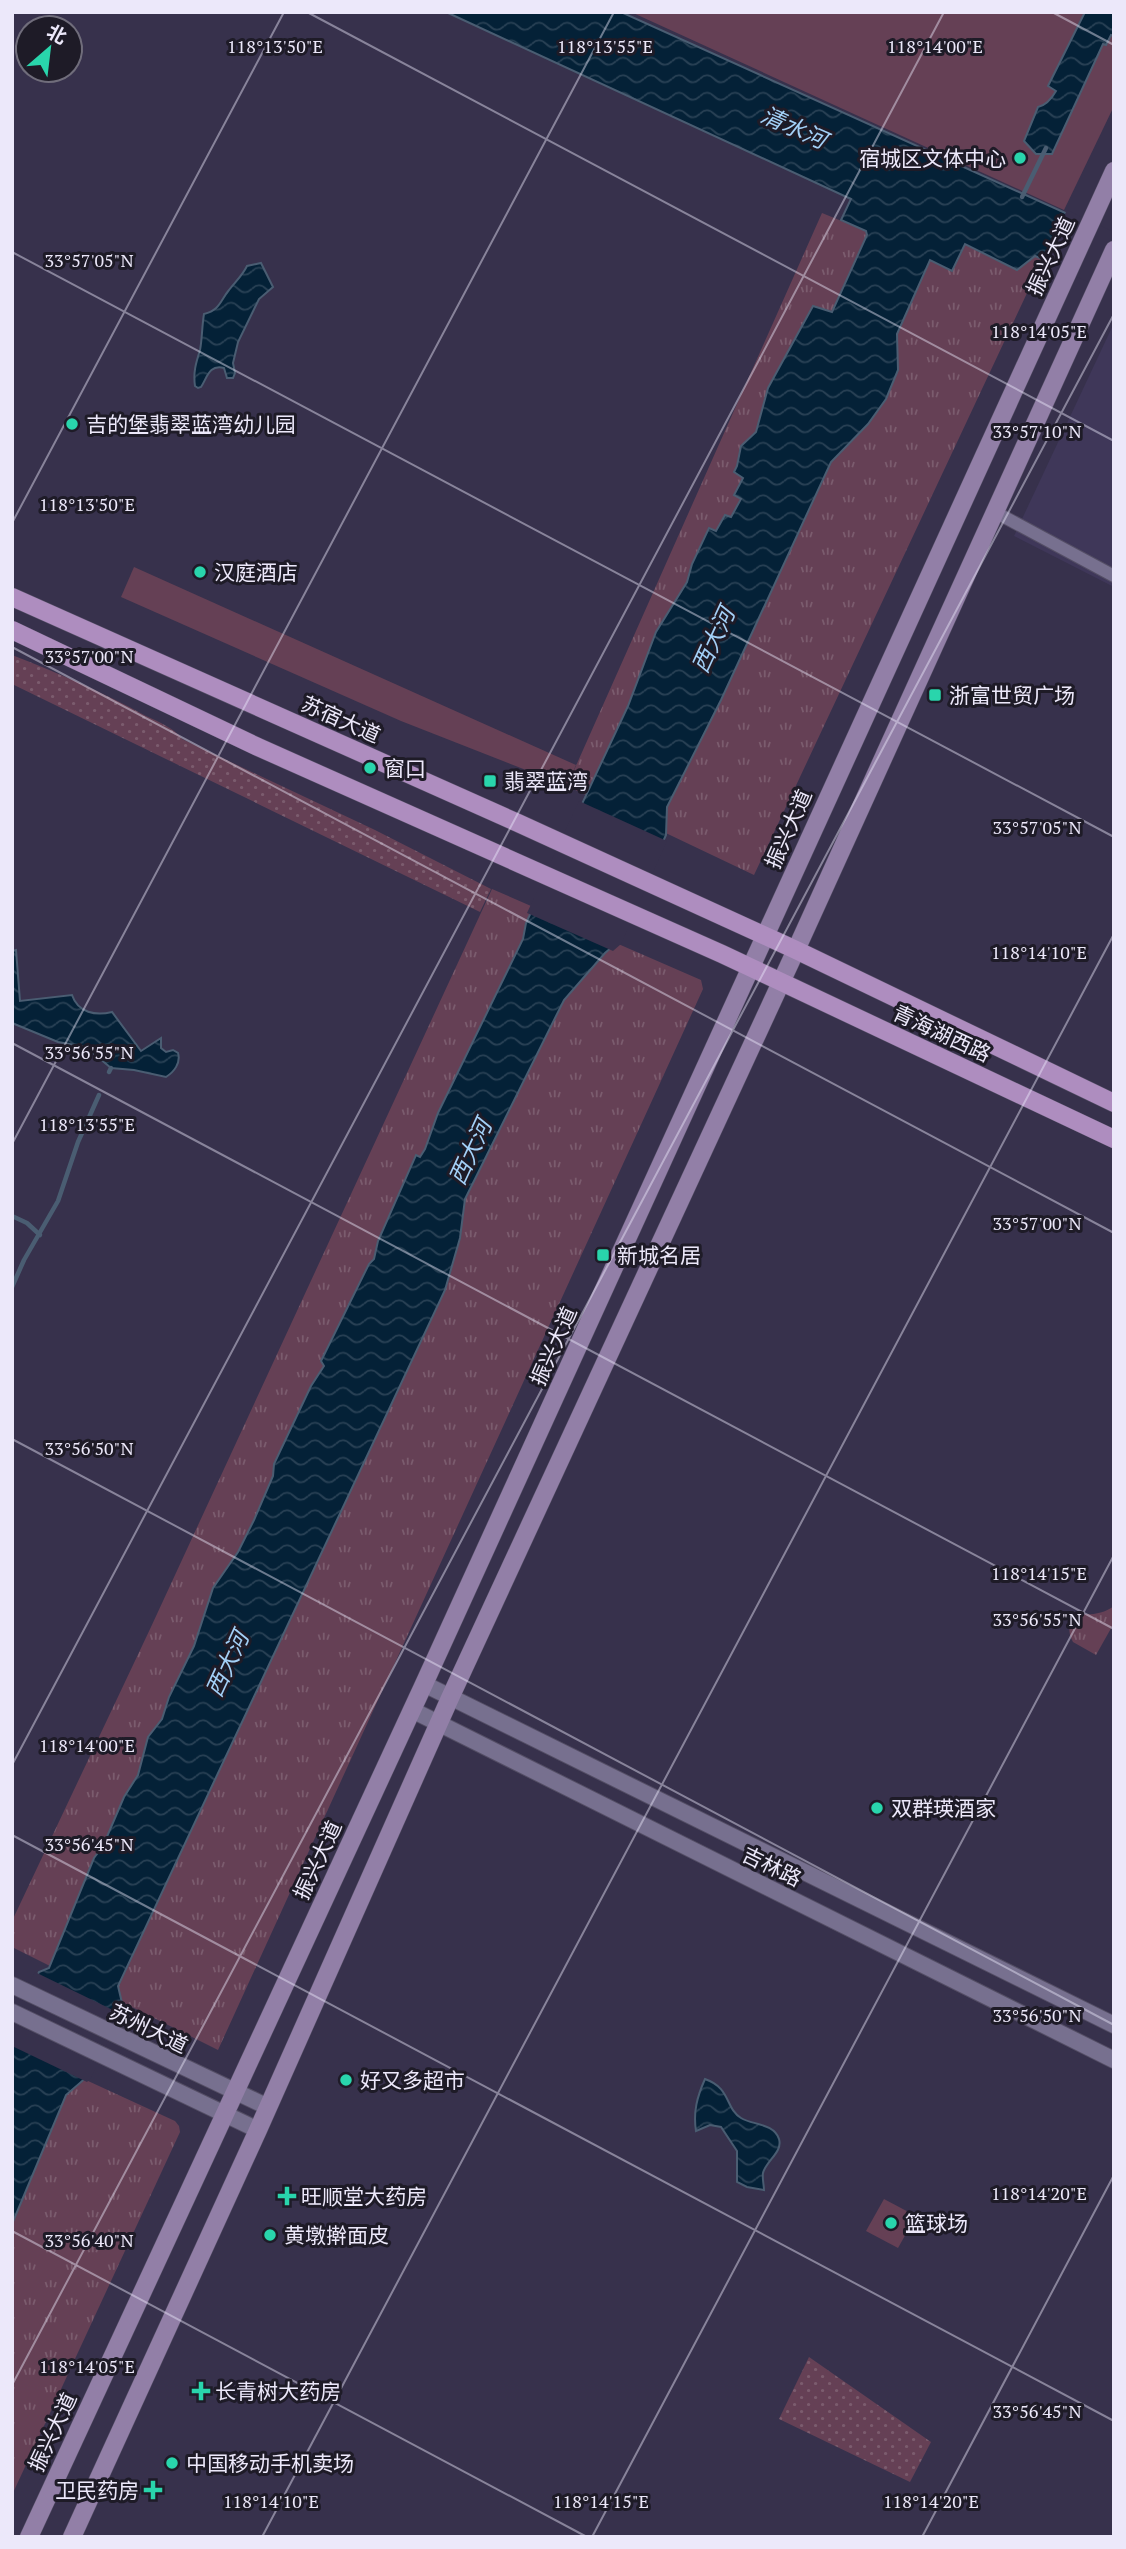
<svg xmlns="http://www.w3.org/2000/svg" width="1126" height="2549" viewBox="0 0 1126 2549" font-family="'PT Serif','Noto Sans SC',serif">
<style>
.built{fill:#3f3759}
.grass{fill:url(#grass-dots)}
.park{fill:url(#park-tufts)}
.garden{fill:#654055}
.water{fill:url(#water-waves);stroke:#4a5d72;stroke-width:2}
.pier{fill:#37314c}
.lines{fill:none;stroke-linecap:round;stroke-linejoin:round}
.stream{stroke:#4a5d72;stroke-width:4.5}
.minor-casing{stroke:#544e65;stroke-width:14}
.tertiary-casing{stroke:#544e65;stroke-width:18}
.secondary-casing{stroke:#544e65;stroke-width:19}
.primary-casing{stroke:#544e65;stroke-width:19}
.minor{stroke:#77708f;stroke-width:12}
.tertiary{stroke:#77708f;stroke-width:16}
.secondary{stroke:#927fa7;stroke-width:18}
.primary{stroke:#ae8dbf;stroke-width:18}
.ticks{fill:none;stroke:#ece8fa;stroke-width:2;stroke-opacity:0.45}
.poi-dot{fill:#29d5ac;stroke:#1e1b27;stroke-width:2.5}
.labels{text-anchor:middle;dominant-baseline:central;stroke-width:6;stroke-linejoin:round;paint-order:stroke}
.poi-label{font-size:21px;fill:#ece8fa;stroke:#1e1b27;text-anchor:start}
.street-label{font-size:21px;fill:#ece8fa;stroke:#1e1b27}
.water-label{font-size:23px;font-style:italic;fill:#a3d0f7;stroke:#1e1b27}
.ticks-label{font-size:18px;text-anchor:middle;fill:#ece8fa;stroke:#1e1b27;stroke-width:6;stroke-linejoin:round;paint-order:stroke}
</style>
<defs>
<pattern id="grass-dots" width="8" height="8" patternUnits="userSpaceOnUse" patternTransform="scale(1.75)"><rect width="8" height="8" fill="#654055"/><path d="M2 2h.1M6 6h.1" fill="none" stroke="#7b5c6e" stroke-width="1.8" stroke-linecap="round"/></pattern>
<pattern id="park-tufts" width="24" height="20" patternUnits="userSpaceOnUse" patternTransform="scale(1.75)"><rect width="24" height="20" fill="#654055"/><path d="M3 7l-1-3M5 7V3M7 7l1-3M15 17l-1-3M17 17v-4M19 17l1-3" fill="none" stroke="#7b5c6e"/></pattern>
<pattern id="water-waves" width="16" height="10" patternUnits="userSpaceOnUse" patternTransform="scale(1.75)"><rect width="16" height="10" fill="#042137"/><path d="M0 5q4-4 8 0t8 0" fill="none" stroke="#294155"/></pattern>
</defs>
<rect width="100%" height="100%" fill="#37314c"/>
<path class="built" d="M 1114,323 L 1114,587 L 1014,536 Z"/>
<g class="grass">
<path d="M 12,655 C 58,673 103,692 146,716 C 159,722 174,728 182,739 L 375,830 L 491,889 L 480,912 L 12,684 Z"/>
<path d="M 809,2357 L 931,2442 L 910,2482 L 779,2419 Z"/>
</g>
<g class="park">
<path d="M 822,213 L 866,231 L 867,235 L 860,249 L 923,276 L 930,260 L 965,244 L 1017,270 L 1035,256 L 1043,259 L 754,875 L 567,786 Z"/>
<path d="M 492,889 L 701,980 L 703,989 L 218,2050 L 12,1947 L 12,1921 L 151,1627 Z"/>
<path d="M 1114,1606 L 1114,1623 L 1096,1655 L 1073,1642 C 1067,1631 1068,1622 1079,1614 C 1092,1615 1103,1614 1114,1606 Z"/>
<path d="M 12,2046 L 175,2121 L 179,2126 L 180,2132 L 12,2495 Z"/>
</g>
<g class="garden">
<path d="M 631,12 L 1114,12 L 1114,106 L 1064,210 Z"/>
<path d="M 134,567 L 576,765 L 567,786 L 401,721 L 121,597 Z"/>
<path d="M 884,2199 L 916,2216 L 898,2248 L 866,2231 Z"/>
</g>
<g class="water">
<path d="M 446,12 L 621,12 L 1114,235 L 1114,289 L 1035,256 L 1017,270 L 965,244 L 952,271 L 930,260 L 897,334 L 898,370 L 886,399 L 868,424 L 831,462 L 721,700 L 667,807 L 666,835 L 618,942 L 605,953 L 564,1000 L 465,1199 L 460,1238 L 445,1290 L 118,1986 L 122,2003 L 88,2076 L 66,2095 L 12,2224 L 12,2024 L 39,1972 L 49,1968 L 94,1858 L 103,1846 L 124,1797 L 138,1775 L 148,1737 L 162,1719 L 169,1697 L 194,1646 L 213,1588 L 238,1552 L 254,1520 L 273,1476 L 274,1464 L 311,1386 L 324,1366 L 321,1361 L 369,1264 L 374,1259 L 378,1241 L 416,1155 L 420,1157 L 425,1149 L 438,1113 L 523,939 L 526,923 L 628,706 L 656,632 L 687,582 L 692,564 L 709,528 L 716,531 L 725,515 L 731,517 L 741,499 L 734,495 L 743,478 L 734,472 L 737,466 L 741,446 L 756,432 L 768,388 L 813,306 L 832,312 L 867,235 L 866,231 L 841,220 L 851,199 Z"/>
<path d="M 1085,12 L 1114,12 L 1114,36 L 1111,35 L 1106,45 L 1103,44 L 1052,154 L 1036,154 L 1024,141 L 1038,107 C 1047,105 1052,98 1056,91 L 1048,86 Z"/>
<path d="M 261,263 L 273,287 L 259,299 L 238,342 L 233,363 L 235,373 L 233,378 L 227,378 L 224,368 C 209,364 207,378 201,387 L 198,388 L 195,386 C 193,372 196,363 200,350 C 202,341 202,325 204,314 C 220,310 220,301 229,290 C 236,281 242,276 247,266 Z"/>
<path d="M 16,950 L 20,1001 L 72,995 C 78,1013 96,1016 112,1012 L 141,1051 L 161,1038 L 161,1048 L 166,1052 L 173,1050 L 178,1053 C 181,1063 174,1072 166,1077 L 134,1070 L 111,1068 L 86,1047 L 58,1042 L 12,1023 L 12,951 Z"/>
<path d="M 705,2079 C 731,2088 725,2108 741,2118 C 752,2125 774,2123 779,2139 C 783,2152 766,2161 763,2173 C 762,2178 764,2185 764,2190 L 747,2187 L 737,2182 L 737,2151 L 721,2127 L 710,2125 L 696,2131 C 693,2112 697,2097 705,2079 Z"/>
</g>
<g class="pier">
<path d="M 1067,210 L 1114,232 L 1114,293 L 1042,262 Z"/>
<path d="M 579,801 L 667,841 L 621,944 L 613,951 L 527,913 Z"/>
<path d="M 35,1972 L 121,2014 L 91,2078 L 87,2082 L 12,2046 L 12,2017 Z"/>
</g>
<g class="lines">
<g class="stream">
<path d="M 1022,197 L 1046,148"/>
<path d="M 109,1072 L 111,1068"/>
<path d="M 12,1216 L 27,1223 L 40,1235"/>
<path d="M 12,1287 L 24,1260 L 58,1201 L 78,1142 L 99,1095"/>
</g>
<g class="minor-casing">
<path id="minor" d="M 995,512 L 1114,576"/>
</g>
<g class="tertiary-casing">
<g id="tertiary">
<path d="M 424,1684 L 1114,2025"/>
<path d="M 412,1710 L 1114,2060"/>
<path d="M 12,1985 L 268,2107"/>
<path d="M 12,2012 L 258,2130"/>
</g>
</g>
<g class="secondary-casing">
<g id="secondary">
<path d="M 29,2537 L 424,1684 L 1114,171"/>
<path d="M 72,2537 L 258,2130 L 450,1698 L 796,950 L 1114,250"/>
</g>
</g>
<g class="primary-casing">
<g id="primary">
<path d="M 12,597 L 518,823 L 796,950 L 1114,1103"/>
<path d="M 12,630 L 258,747 L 722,954 L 1114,1139"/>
</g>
</g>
<use href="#minor" class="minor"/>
<use href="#tertiary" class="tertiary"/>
<use href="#secondary" class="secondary"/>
<use href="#primary" class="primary"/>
</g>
<path class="ticks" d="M 307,12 L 1114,441M 1052,12 L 1114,45M 12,252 L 1114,837M 12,523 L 284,12M 12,647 L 1114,1233M 12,1043 L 1114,1629M 12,1144 L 614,12M 12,1439 L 1114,2025M 12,1765 L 944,12M 12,1835 L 1114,2421M 12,2231 L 587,2537M 12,2385 L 1114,314M 262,2537 L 1114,934M 592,2537 L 1114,1555M 922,2537 L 1114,2175"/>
<g class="poi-dot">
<circle cx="1020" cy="158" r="7"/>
<circle cx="72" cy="424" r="7"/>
<circle cx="200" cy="572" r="7"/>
<rect x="928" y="688" width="14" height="14" rx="3.5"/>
<circle cx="370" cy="768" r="7"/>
<rect x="483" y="774" width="14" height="14" rx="3.5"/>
<rect x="596" y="1248" width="14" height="14" rx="3.5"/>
<circle cx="877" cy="1808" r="7"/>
<circle cx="346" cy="2080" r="7"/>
<path d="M283.5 2185.5h7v7h7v7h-7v7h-7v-7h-7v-7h7z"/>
<circle cx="891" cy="2223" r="7"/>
<circle cx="270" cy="2235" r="7"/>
<path d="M197.5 2380.5h7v7h7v7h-7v7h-7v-7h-7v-7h7z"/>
<circle cx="172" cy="2463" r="7"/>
<path d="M149.5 2479.5h7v7h7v7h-7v7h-7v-7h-7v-7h7z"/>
</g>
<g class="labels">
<g class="poi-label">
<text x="1006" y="158" text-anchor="end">宿城区文体中心</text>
<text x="86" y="424">吉的堡翡翠蓝湾幼儿园</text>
<text x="214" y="572">汉庭酒店</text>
<text x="949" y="695">浙富世贸广场</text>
<text x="384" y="768">窗口</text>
<text x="504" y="781">翡翠蓝湾</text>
<text x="617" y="1255">新城名居</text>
<text x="891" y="1808">双群瑛酒家</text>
<text x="360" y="2080">好又多超市</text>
<text x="301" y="2196">旺顺堂大药房</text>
<text x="905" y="2223">篮球场</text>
<text x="284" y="2235">黄墩擀面皮</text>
<text x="215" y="2391">长青树大药房</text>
<text x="186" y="2463">中国移动手机卖场</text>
<text x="139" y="2490" text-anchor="end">卫民药房</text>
</g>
<g class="street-label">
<text transform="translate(1050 256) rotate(-65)">振兴大道</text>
<text transform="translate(341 719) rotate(24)">苏宿大道</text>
<text transform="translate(788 829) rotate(-66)">振兴大道</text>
<text transform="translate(942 1033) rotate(25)">青海湖西路</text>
<text transform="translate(553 1346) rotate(-66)">振兴大道</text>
<text transform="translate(317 1860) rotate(-65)">振兴大道</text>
<text transform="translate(772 1866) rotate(26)">吉林路</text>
<text transform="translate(149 2028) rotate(26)">苏州大道</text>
<text transform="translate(52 2432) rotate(-65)">振兴大道</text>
</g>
<g class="water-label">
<text transform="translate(794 127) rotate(24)">清水河</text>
<text transform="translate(713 640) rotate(-65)">西大河</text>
<text transform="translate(470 1152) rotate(-65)">西大河</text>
<text transform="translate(227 1664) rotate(-65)">西大河</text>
</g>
</g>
<g class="ticks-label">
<text x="275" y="53">118°13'50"E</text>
<text x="605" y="53">118°13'55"E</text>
<text x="935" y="53">118°14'00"E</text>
<text x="89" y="267">33°57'05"N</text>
<text x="1039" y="338">118°14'05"E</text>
<text x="1037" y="438">33°57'10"N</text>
<text x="87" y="511">118°13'50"E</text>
<text x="89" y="663">33°57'00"N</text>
<text x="1037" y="834">33°57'05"N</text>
<text x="1039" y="959">118°14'10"E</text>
<text x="89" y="1059">33°56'55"N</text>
<text x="87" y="1131">118°13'55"E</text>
<text x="1037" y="1230">33°57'00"N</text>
<text x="89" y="1455">33°56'50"N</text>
<text x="1039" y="1580">118°14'15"E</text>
<text x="1037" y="1626">33°56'55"N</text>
<text x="87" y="1752">118°14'00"E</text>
<text x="89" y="1851">33°56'45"N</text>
<text x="1037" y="2022">33°56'50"N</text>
<text x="1039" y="2200">118°14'20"E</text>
<text x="89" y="2247">33°56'40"N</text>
<text x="87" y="2373">118°14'05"E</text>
<text x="1037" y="2418">33°56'45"N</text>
<text x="271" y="2508">118°14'10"E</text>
<text x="601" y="2508">118°14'15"E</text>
<text x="931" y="2508">118°14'20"E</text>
</g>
<rect width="1126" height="2549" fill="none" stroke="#ece8fa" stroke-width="28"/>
<g transform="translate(49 49) rotate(28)"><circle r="33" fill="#1e1b27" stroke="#706d7b" stroke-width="2"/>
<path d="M0-5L12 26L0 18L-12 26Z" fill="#29d5ac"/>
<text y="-10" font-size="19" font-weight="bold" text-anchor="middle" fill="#ece8fa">北</text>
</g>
</svg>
